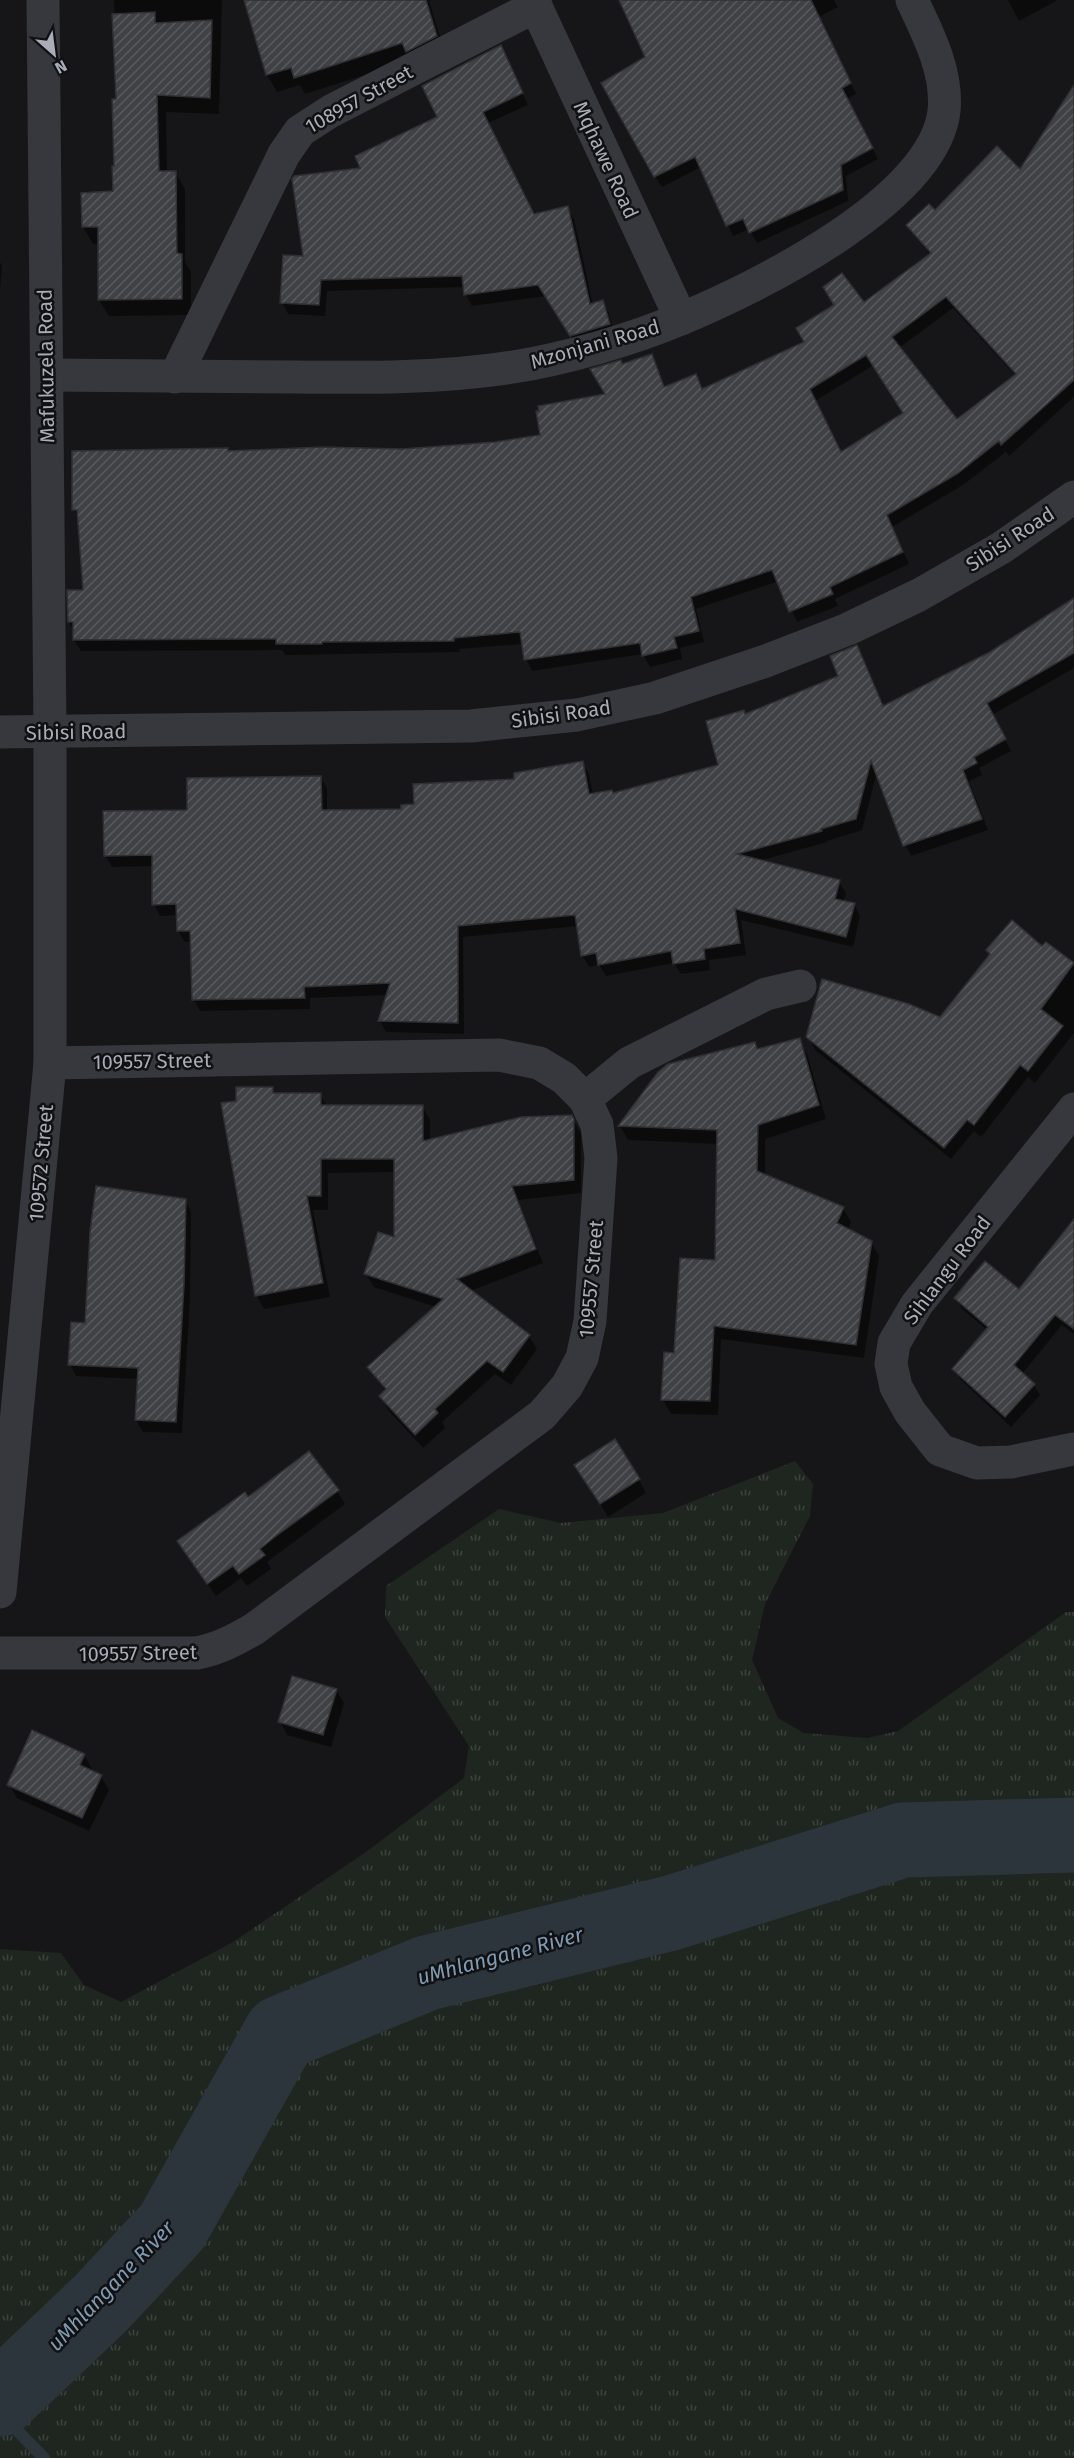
<svg xmlns="http://www.w3.org/2000/svg" width="1074" height="2458" viewBox="0 0 1074 2458" font-family="'Fira Sans',sans-serif">
<style>
.grass{fill:url(#grass-tufts)}
.shadow{fill:#0007;fill-rule:evenodd}
.lines{fill:none;stroke-linecap:round;stroke-linejoin:round}
.stream{stroke:#2c353c;stroke-width:12}
.river{stroke:#2c353c;stroke-width:75}
.building{fill:url(#building-hatch);stroke:#303034;stroke-width:1.5;fill-rule:evenodd}
.minor{stroke:#37383d;stroke-width:33}
.tertiary{stroke:#37383d;stroke-width:33}
.labels{text-anchor:middle;dominant-baseline:central;stroke-width:5;stroke-linejoin:round;paint-order:stroke}
.street-label{font-size:20px;fill:#a8adb8;stroke:#111113}
.water-label{font-size:21px;font-style:italic;fill:#7f9bb3;stroke:#111113}
</style>
<defs>
<pattern id="grass-tufts" width="24" height="20" patternUnits="userSpaceOnUse" patternTransform="scale(1.5)"><rect width="24" height="20" fill="#1e261f"/><path d="M3 7l-1-3M5 7V3M7 7l1-3M15 17l-1-3M17 17v-4M19 17l1-3" fill="none" stroke="#3c433d"/></pattern>
<pattern id="building-hatch" width="6" height="6" patternUnits="userSpaceOnUse" patternTransform="scale(1.5)"><rect width="6" height="6" fill="#404145"/><path d="M-1 1l2-2M0 6l6-6M5 7l2-2" fill="none" stroke="#595a5e"/></pattern>
</defs>
<rect width="100%" height="100%" fill="#161618"/>
<path class="grass" d="M 795,1461 L 813,1484 L 810,1516 L 765,1604 L 752,1660 L 778,1718 L 804,1733 L 867,1738 L 898,1731 L 1066,1612 L 1074,1612 L 1074,2458 L 0,2458 L 0,1949 L 61,1953 L 84,1985 L 121,2002 L 233,1942 L 366,1852 L 464,1778 L 469,1746 L 385,1617 L 386,1586 L 499,1509 L 561,1523 L 663,1513 Z"/>
<g class="shadow">
<path d="M 114,0 L 222,0 L 219,114 L 166,112 L 167,172 L 175,172 L 185,189 L 185,262 L 191,272 L 191,315 L 109,316 L 99,300 L 99,244 L 93,244 L 83,227 L 82,194 L 114,192 L 118,100 Z"/>
<path d="M 246,0 L 431,0 L 429,1 L 445,53 L 412,60 L 305,94 L 300,85 L 277,92 L 267,75 Z"/>
<path d="M 619,0 L 834,0 L 838,7 L 819,17 L 856,94 L 846,99 L 878,159 L 846,176 L 848,201 L 757,243 L 749,229 L 733,236 L 701,167 L 662,187 L 655,176 L 647,58 Z"/>
<path d="M 1008,0 L 1056,0 L 1056,1 L 1019,21 Z"/>
<path d="M 501,47 L 528,105 L 488,123 L 534,215 L 567,207 L 574,219 L 593,305 L 602,302 L 609,313 L 615,336 L 578,347 L 546,296 L 472,306 L 466,295 L 465,287 L 327,291 L 325,316 L 288,314 L 282,302 L 305,258 L 363,169 L 439,118 Z"/>
<path d="M 1074,88 L 1074,397 L 1009,456 L 1006,452 L 963,485 L 892,527 L 909,564 L 835,599 L 838,606 L 797,622 L 779,581 L 696,609 L 704,642 L 680,648 L 682,659 L 650,667 L 643,654 L 532,671 L 526,659 L 523,644 L 459,649 L 460,652 L 285,655 L 282,650 L 81,651 L 74,640 L 74,631 L 69,622 L 84,592 L 80,520 L 74,510 L 229,452 L 402,451 L 495,444 L 542,436 L 607,395 L 622,366 L 651,355 L 665,388 L 696,376 L 703,390 L 806,342 L 864,304 L 931,255 L 908,225 L 1021,171 ZM 953,308 L 1016,376 L 957,421 L 899,348 ZM 874,365 L 905,414 L 841,453 L 815,401 Z"/>
<path d="M 0,262 L 2,266 L 0,290 Z"/>
<path d="M 1074,600 L 1074,668 L 992,715 L 1011,751 L 979,768 L 982,775 L 969,781 L 988,830 L 911,856 L 905,845 L 877,772 L 862,830 L 827,841 L 827,842 L 759,861 L 839,882 L 846,893 L 843,902 L 854,904 L 860,916 L 853,947 L 741,920 L 746,955 L 709,960 L 710,970 L 681,974 L 674,963 L 606,976 L 599,965 L 589,967 L 582,955 L 578,926 L 463,937 L 464,1034 L 386,1032 L 380,1021 L 388,995 L 310,998 L 310,1009 L 200,1011 L 194,1000 L 192,942 L 185,942 L 178,931 L 178,915 L 160,916 L 154,904 L 154,866 L 112,867 L 105,855 L 189,811 L 320,777 L 327,788 L 327,812 L 403,811 L 582,762 L 589,774 L 593,795 L 613,795 L 720,766 L 746,716 L 840,677 L 857,647 L 884,708 L 990,653 Z"/>
<path d="M 1046,944 L 1074,966 L 1074,1033 L 1035,1083 L 1028,1077 L 981,1137 L 974,1131 L 951,1159 L 815,1050 L 808,1037 L 941,1019 Z"/>
<path d="M 799,1040 L 807,1054 L 826,1119 L 765,1139 L 765,1176 L 843,1208 L 851,1222 L 848,1230 L 871,1242 L 879,1256 L 864,1358 L 721,1339 L 718,1415 L 671,1414 L 663,1400 L 676,1354 L 716,1262 L 719,1144 L 628,1140 L 620,1126 L 662,1069 L 754,1044 L 758,1051 Z"/>
<path d="M 273,1089 L 276,1094 L 320,1095 L 327,1106 L 422,1106 L 430,1120 L 430,1141 L 571,1116 L 581,1134 L 581,1193 L 518,1200 L 543,1263 L 470,1291 L 529,1336 L 537,1349 L 511,1385 L 495,1374 L 442,1422 L 445,1428 L 423,1448 L 388,1410 L 381,1396 L 386,1391 L 369,1367 L 436,1307 L 374,1287 L 366,1274 L 395,1239 L 395,1172 L 328,1173 L 328,1210 L 313,1210 L 330,1297 L 264,1309 L 256,1295 L 238,1102 Z"/>
<path d="M 185,1200 L 191,1212 L 190,1298 L 182,1433 L 143,1432 L 136,1420 L 139,1379 L 76,1376 L 70,1364 L 86,1325 Z"/>
<path d="M 1074,1222 L 1074,1334 L 1062,1325 L 1022,1374 L 1034,1385 L 1040,1395 L 1011,1427 L 961,1380 L 954,1369 L 987,1330 L 962,1309 L 956,1298 L 1019,1291 Z"/>
<path d="M 584,1478 L 639,1480 L 646,1493 L 608,1517 Z"/>
<path d="M 337,1491 L 345,1504 L 267,1562 L 271,1569 L 247,1586 L 241,1578 L 216,1596 L 187,1554 Z"/>
<path d="M 336,1690 L 344,1703 L 331,1747 L 287,1735 L 280,1721 Z"/>
<path d="M 84,1755 L 92,1769 L 90,1772 L 101,1776 L 109,1790 L 89,1831 L 17,1798 L 9,1784 Z"/>
</g>
<g class="lines">
<path class="stream" d="M 0,2413 L 44,2458"/>
<path class="river" d="M 0,2399 L 100,2304 L 172,2227 L 281,2033 L 427,1973 L 671,1913 L 903,1840 L 1074,1835"/>
</g>
<g class="building">
<path d="M 244,0 L 426,0 L 437,36 L 406,52 L 402,43 L 294,78 L 291,68 L 266,75 Z"/>
<path d="M 619,0 L 811,0 L 851,83 L 842,88 L 873,148 L 841,165 L 843,190 L 749,233 L 743,219 L 726,226 L 695,157 L 654,177 L 601,83 L 645,57 Z"/>
<path d="M 155,12 L 155,23 L 212,20 L 210,98 L 157,95 L 159,171 L 176,171 L 177,253 L 182,254 L 182,299 L 98,300 L 98,227 L 82,227 L 81,193 L 113,191 L 112,166 L 114,166 L 112,99 L 116,99 L 112,14 Z"/>
<path d="M 501,45 L 523,93 L 483,112 L 534,214 L 568,206 L 590,304 L 603,300 L 610,324 L 570,336 L 538,285 L 464,295 L 462,276 L 321,280 L 319,305 L 280,303 L 283,255 L 303,256 L 292,179 L 294,176 L 360,168 L 355,156 L 437,117 L 422,86 Z"/>
<path d="M 1074,85 L 1074,380 L 1001,445 L 999,441 L 957,474 L 887,515 L 903,552 L 830,587 L 833,594 L 789,612 L 772,570 L 691,597 L 699,631 L 674,637 L 677,648 L 642,656 L 640,643 L 524,660 L 520,632 L 454,638 L 454,641 L 322,642 L 322,644 L 276,644 L 276,639 L 73,640 L 73,622 L 68,622 L 67,590 L 83,590 L 77,510 L 72,510 L 72,451 L 228,448 L 228,451 L 322,447 L 402,449 L 495,442 L 540,435 L 536,411 L 539,411 L 538,406 L 605,394 L 590,369 L 621,360 L 622,364 L 652,354 L 664,387 L 696,374 L 702,389 L 804,342 L 796,328 L 834,305 L 823,287 L 842,273 L 864,302 L 931,253 L 906,225 L 929,204 L 935,210 L 997,146 L 1020,169 ZM 946,297 L 1016,374 L 957,419 L 892,337 ZM 866,355 L 903,413 L 841,452 L 810,389 Z"/>
<path d="M 1074,598 L 1074,653 L 987,703 L 1006,739 L 974,757 L 977,763 L 963,770 L 982,819 L 903,846 L 871,761 L 856,819 L 821,829 L 822,831 L 737,854 L 840,880 L 835,899 L 855,903 L 846,937 L 735,909 L 740,943 L 704,949 L 705,959 L 673,964 L 671,951 L 598,965 L 596,953 L 581,956 L 575,915 L 458,926 L 458,1023 L 378,1021 L 390,983 L 304,987 L 305,998 L 192,1000 L 190,931 L 177,931 L 176,904 L 152,905 L 152,855 L 104,856 L 103,811 L 187,810 L 187,778 L 321,776 L 322,810 L 401,809 L 401,805 L 414,804 L 413,784 L 514,779 L 514,773 L 583,761 L 589,794 L 612,790 L 613,793 L 718,765 L 706,721 L 744,710 L 745,714 L 838,676 L 830,656 L 857,645 L 883,706 L 990,652 Z"/>
<path d="M 1012,920 L 1042,946 L 1046,942 L 1074,963 L 1041,1009 L 1063,1026 L 1028,1071 L 1020,1065 L 974,1125 L 967,1120 L 944,1148 L 806,1037 L 822,979 L 909,1004 L 940,1017 L 990,954 L 986,950 Z"/>
<path d="M 800,1038 L 819,1105 L 758,1125 L 757,1171 L 844,1207 L 837,1223 L 872,1241 L 856,1345 L 714,1326 L 710,1401 L 661,1400 L 664,1352 L 674,1353 L 680,1258 L 715,1260 L 717,1130 L 618,1126 L 658,1072 L 668,1064 L 755,1042 L 757,1049 Z"/>
<path d="M 236,1087 L 273,1087 L 273,1093 L 321,1093 L 321,1105 L 423,1105 L 423,1141 L 521,1117 L 572,1115 L 574,1119 L 574,1180 L 512,1186 L 536,1249 L 457,1279 L 530,1335 L 503,1372 L 487,1361 L 435,1409 L 438,1413 L 415,1435 L 379,1396 L 386,1389 L 367,1367 L 443,1299 L 364,1274 L 378,1232 L 394,1237 L 394,1159 L 321,1159 L 321,1196 L 307,1196 L 323,1283 L 255,1296 L 221,1103 L 236,1101 Z"/>
<path d="M 96,1186 L 186,1199 L 184,1285 L 176,1422 L 135,1420 L 138,1368 L 68,1365 L 71,1322 L 85,1323 L 90,1232 Z"/>
<path d="M 1074,1219 L 1074,1329 L 1055,1315 L 1014,1365 L 1035,1384 L 1005,1417 L 952,1369 L 988,1327 L 954,1298 L 985,1261 L 1019,1289 Z"/>
<path d="M 615,1439 L 640,1479 L 600,1504 L 574,1465 Z"/>
<path d="M 309,1451 L 339,1490 L 276,1536 L 260,1549 L 265,1555 L 239,1574 L 233,1566 L 207,1584 L 177,1541 L 245,1492 L 248,1497 Z"/>
<path d="M 292,1676 L 337,1689 L 323,1735 L 278,1722 Z"/>
<path d="M 32,1730 L 85,1754 L 80,1765 L 102,1775 L 82,1818 L 7,1785 Z"/>
</g>
<g class="lines">
<g class="minor">
<path d="M 533,0 L 681,319"/>
<path d="M 47,375 C 130,376 213,377 296,377 C 368,378 442,378 513,367 C 566,359 633,339 683,318 C 758,287 934,200 944,111 C 948,72 928,34 912,0"/>
<path d="M 175,377 L 284,154 L 300,131 L 331,111 L 536,6"/>
<path d="M 585,1099 L 629,1063 L 766,994 L 800,986"/>
<path d="M 1074,1109 L 917,1304 L 894,1343 L 891,1364 L 896,1387 L 910,1412 L 940,1450 L 977,1463 L 1011,1462 L 1074,1449"/>
<path d="M 0,1592 L 50,1063 L 50,732 L 43,0"/>
<path d="M 0,1653 L 197,1653 C 218,1649 235,1640 254,1629 L 542,1415 L 567,1386 L 582,1358 L 590,1321 L 601,1158 L 597,1125 L 585,1099 L 564,1078 L 539,1063 L 499,1055 L 50,1063"/>
</g>
<path class="tertiary" d="M 0,732 L 471,726 L 577,715 L 655,698 L 766,661 L 848,629 L 919,595 L 1001,548 L 1074,497"/>
</g>
<g class="labels">
<g class="street-label">
<text transform="translate(359 99) rotate(-29)">108957 Street</text>
<text transform="translate(606 160) rotate(65)">Mqhawe Road</text>
<text transform="translate(595 344) rotate(-16)">Mzonjani Road</text>
<text transform="translate(46 366) rotate(-91)">Mafukuzela Road</text>
<text transform="translate(1010 539) rotate(-33)">Sibisi Road</text>
<text transform="translate(561 714) rotate(-8)">Sibisi Road</text>
<text transform="translate(76 732) rotate(-1)">Sibisi Road</text>
<text transform="translate(152 1061) rotate(-1)">109557 Street</text>
<text transform="translate(41 1163) rotate(-85)">109572 Street</text>
<text transform="translate(947 1270) rotate(-53)">Sihlangu Road</text>
<text transform="translate(591 1279) rotate(-85)">109557 Street</text>
<text transform="translate(138 1653) rotate(-1)">109557 Street</text>
</g>
<g class="water-label">
<text transform="translate(500 1956) rotate(-15)">uMhlangane River</text>
<text transform="translate(111 2286) rotate(-46)">uMhlangane River</text>
</g>
</g>
<g transform="translate(54 54) rotate(152)" stroke="#111113" stroke-width="4.5" paint-order="stroke">
<path d="M0-4.5L10 22L0 15L-10 22Z" fill="#a8adb8"/>
<text y="-9" font-size="16" font-weight="bold" text-anchor="middle" fill="#a8adb8">N</text>
</g>
</svg>
